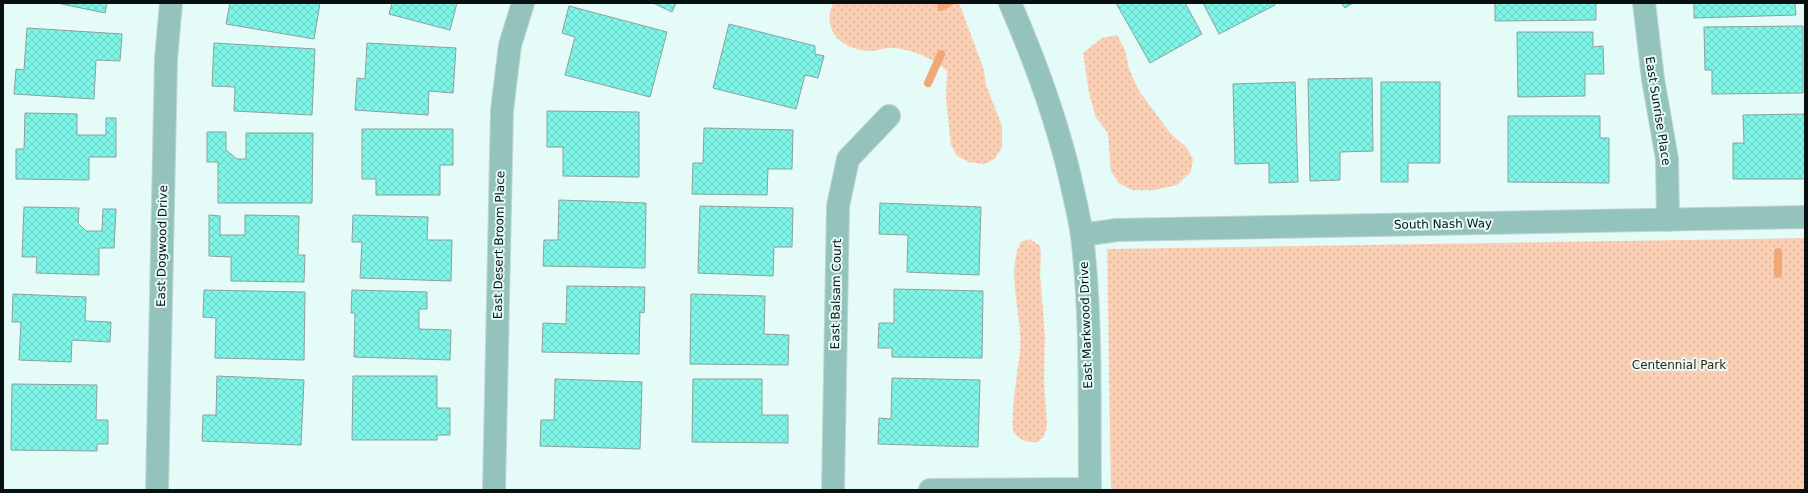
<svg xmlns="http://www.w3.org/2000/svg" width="1808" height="493" viewBox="0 0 1808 493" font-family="'DejaVu Sans',sans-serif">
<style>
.grass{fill:url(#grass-dots)}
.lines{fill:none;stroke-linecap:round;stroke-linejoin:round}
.stream{stroke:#f2a776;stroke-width:8}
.building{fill:url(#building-cross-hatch);stroke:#8ba19d}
.street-casing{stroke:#c1d6d3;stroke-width:24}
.street{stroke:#94c2bc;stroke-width:22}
.labels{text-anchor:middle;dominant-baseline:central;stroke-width:4;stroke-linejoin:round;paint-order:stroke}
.street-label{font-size:12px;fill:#091110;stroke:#e4fbf8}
.park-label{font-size:12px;fill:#3f220d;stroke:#e4fbf8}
</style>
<defs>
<pattern id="grass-dots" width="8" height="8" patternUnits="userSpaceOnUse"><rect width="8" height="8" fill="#fbcfb4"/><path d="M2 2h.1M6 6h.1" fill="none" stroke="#d6b19a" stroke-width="1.8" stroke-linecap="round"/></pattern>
<pattern id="building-cross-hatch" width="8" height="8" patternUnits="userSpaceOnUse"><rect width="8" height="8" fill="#7ff5e7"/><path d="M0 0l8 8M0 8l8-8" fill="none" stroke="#6cd1c5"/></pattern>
</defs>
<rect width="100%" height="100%" fill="#e4fbf8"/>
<g class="grass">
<path d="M 833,3 L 959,3 L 984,70 L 986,85 L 1002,126 L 1002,147 L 995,159 L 984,164 L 969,162 L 957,156 L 951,145 L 946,99 L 947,71 C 933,58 913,50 894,48 C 886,47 878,51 870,51 C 842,50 821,31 833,3 Z"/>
<path d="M 1117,35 L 1125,50 L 1129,69 L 1139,91 L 1171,134 L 1187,148 L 1193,159 L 1191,172 L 1177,185 L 1154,190 L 1132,190 L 1119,183 L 1111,172 L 1108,133 L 1096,118 L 1089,93 L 1083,53 L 1102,38 Z"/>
<path d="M 1805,238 L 1805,490 L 1111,490 L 1107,249 Z"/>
<path d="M 1030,239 L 1040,246 L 1041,257 L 1040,273 L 1045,336 L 1044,379 L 1047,427 L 1044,436 L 1038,442 C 1028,443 1016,440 1013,429 C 1012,426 1013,420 1013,417 C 1013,394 1018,372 1020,350 C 1023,317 1005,271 1021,242 Z"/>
</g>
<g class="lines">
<g class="stream">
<path d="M 941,7 L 949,3"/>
<path d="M 928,83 L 941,54"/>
<path d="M 1778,252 L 1778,274"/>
</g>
</g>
<g class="building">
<path d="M 57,3 L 107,3 L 105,13 Z"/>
<path d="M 230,3 L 320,3 L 314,39 L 226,24 Z"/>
<path d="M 392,3 L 457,3 L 450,30 L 389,14 Z"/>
<path d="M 653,3 L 676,3 L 672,12 Z"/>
<path d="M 1116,3 L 1185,3 L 1202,34 L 1150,63 Z"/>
<path d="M 1203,3 L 1274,3 L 1275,5 L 1219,34 Z"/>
<path d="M 1341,3 L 1353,3 L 1345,8 Z"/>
<path d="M 1495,3 L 1596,3 L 1596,20 L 1495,21 Z"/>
<path d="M 1694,3 L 1795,3 L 1796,15 L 1694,18 Z"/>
<path d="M 569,6 L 667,32 L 650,97 L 565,75 L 575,37 L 562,33 Z"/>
<path d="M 729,24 L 815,46 L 815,54 L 824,56 L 818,78 L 805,75 L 796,109 L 713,88 Z"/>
<path d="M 1803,26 L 1803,93 L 1712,94 L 1712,70 L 1705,70 L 1704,27 Z"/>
<path d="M 27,28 L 122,34 L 120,61 L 96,60 L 94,99 L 14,94 L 16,69 L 24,70 Z"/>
<path d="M 1517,32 L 1593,32 L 1593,47 L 1603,46 L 1604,74 L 1585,74 L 1585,96 L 1518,97 Z"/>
<path d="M 214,43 L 315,49 L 312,115 L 234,111 L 235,87 L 212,86 Z"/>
<path d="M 367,43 L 456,48 L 453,93 L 429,91 L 428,115 L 355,110 L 357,78 L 365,79 Z"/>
<path d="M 1372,78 L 1373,151 L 1340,152 L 1340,180 L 1310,181 L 1308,79 Z"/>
<path d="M 1295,82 L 1298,182 L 1269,183 L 1269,163 L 1235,164 L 1233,84 Z"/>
<path d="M 1381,82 L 1440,82 L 1440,163 L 1408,163 L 1408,182 L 1381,182 Z"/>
<path d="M 547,111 L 639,112 L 639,177 L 563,176 L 563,147 L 547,147 Z"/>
<path d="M 25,113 L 77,114 L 77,135 L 106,135 L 106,118 L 116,118 L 116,157 L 89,157 L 89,180 L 16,179 L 16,149 L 24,149 Z"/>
<path d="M 1805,114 L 1805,179 L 1733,179 L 1733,143 L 1744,143 L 1743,115 Z"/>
<path d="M 1508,116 L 1600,116 L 1600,138 L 1609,138 L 1609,183 L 1508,182 Z"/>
<path d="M 704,128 L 793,130 L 792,169 L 768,169 L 767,195 L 692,194 L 693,163 L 703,163 Z"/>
<path d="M 362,129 L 453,129 L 453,165 L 440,165 L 440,195 L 376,195 L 376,179 L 362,179 Z"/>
<path d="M 207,132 L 226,132 L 226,150 L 237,159 L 246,159 L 246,133 L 313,133 L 312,203 L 218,203 L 218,162 L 207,162 Z"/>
<path d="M 559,200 L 646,203 L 645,268 L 543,266 L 544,240 L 558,240 Z"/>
<path d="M 880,203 L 981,207 L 979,275 L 907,272 L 908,235 L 879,234 Z"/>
<path d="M 700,206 L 793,208 L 792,247 L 774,247 L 773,276 L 698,273 Z"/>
<path d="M 24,207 L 79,208 L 78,223 L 86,231 L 102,231 L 103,209 L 116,209 L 114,248 L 99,248 L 99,275 L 36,273 L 37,257 L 22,257 Z"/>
<path d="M 209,215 L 220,216 L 220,235 L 245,235 L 245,215 L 299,216 L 298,255 L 305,255 L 304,282 L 231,281 L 231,257 L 209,256 Z"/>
<path d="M 353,215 L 428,217 L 427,240 L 452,240 L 451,281 L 360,278 L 362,242 L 352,242 Z"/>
<path d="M 567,286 L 645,287 L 644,313 L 640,312 L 639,354 L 542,352 L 543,323 L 566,324 Z"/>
<path d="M 894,289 L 983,291 L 982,358 L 892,357 L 892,348 L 878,348 L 879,323 L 894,323 Z"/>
<path d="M 204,290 L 305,292 L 304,360 L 215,358 L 216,318 L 203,317 Z"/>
<path d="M 352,290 L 427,292 L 427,309 L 419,309 L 419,329 L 451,330 L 450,360 L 354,357 L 355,313 L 351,313 Z"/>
<path d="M 13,294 L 86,297 L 85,321 L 111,322 L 110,342 L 72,340 L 71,362 L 19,360 L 21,322 L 12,322 Z"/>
<path d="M 691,294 L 765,296 L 764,334 L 789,335 L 788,365 L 690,364 Z"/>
<path d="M 217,376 L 304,380 L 301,445 L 202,441 L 203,415 L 216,415 Z"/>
<path d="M 353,376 L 437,376 L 437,408 L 450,408 L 450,435 L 437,435 L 437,440 L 352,440 Z"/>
<path d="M 892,378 L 980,380 L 978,447 L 878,444 L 879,418 L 891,419 Z"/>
<path d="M 555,379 L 642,382 L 640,449 L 540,446 L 541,420 L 554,420 Z"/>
<path d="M 693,379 L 762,379 L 762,415 L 788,415 L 788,443 L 692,442 Z"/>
<path d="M 12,384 L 97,385 L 96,420 L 108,420 L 108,444 L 97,444 L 97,451 L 11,450 Z"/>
</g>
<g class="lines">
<g class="street-casing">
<g id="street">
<path d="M 1010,3 C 1037,65 1060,128 1074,195 C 1077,208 1080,222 1082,236 C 1092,320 1089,406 1090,490"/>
<path d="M 1644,3 L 1653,79 L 1667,159 L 1668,220"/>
<path d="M 1082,235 L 1117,230 L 1805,217"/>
<path d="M 157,490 L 166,59 L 171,3"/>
<path d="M 494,490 L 502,110 L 510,45 L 523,3"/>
<path d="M 833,490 L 838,206 L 848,159 L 889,116"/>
<path d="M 930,490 L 1090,489"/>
</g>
</g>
<use href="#street" class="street"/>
</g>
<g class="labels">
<g class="street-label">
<text transform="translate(1658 111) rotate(81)">East Sunrise Place</text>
<text transform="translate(1443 224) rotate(-1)">South Nash Way</text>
<text transform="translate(499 245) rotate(-89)">East Desert Broom Place</text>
<text transform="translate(162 246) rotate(-89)">East Dogwood Drive</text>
<text transform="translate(836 294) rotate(-89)">East Balsam Court</text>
<text transform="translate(1086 325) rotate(-92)">East Markwood Drive</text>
</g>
<g class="park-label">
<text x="1679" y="365">Centennial Park</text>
</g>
</g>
<rect width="1808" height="493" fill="none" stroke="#091110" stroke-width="8"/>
</svg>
